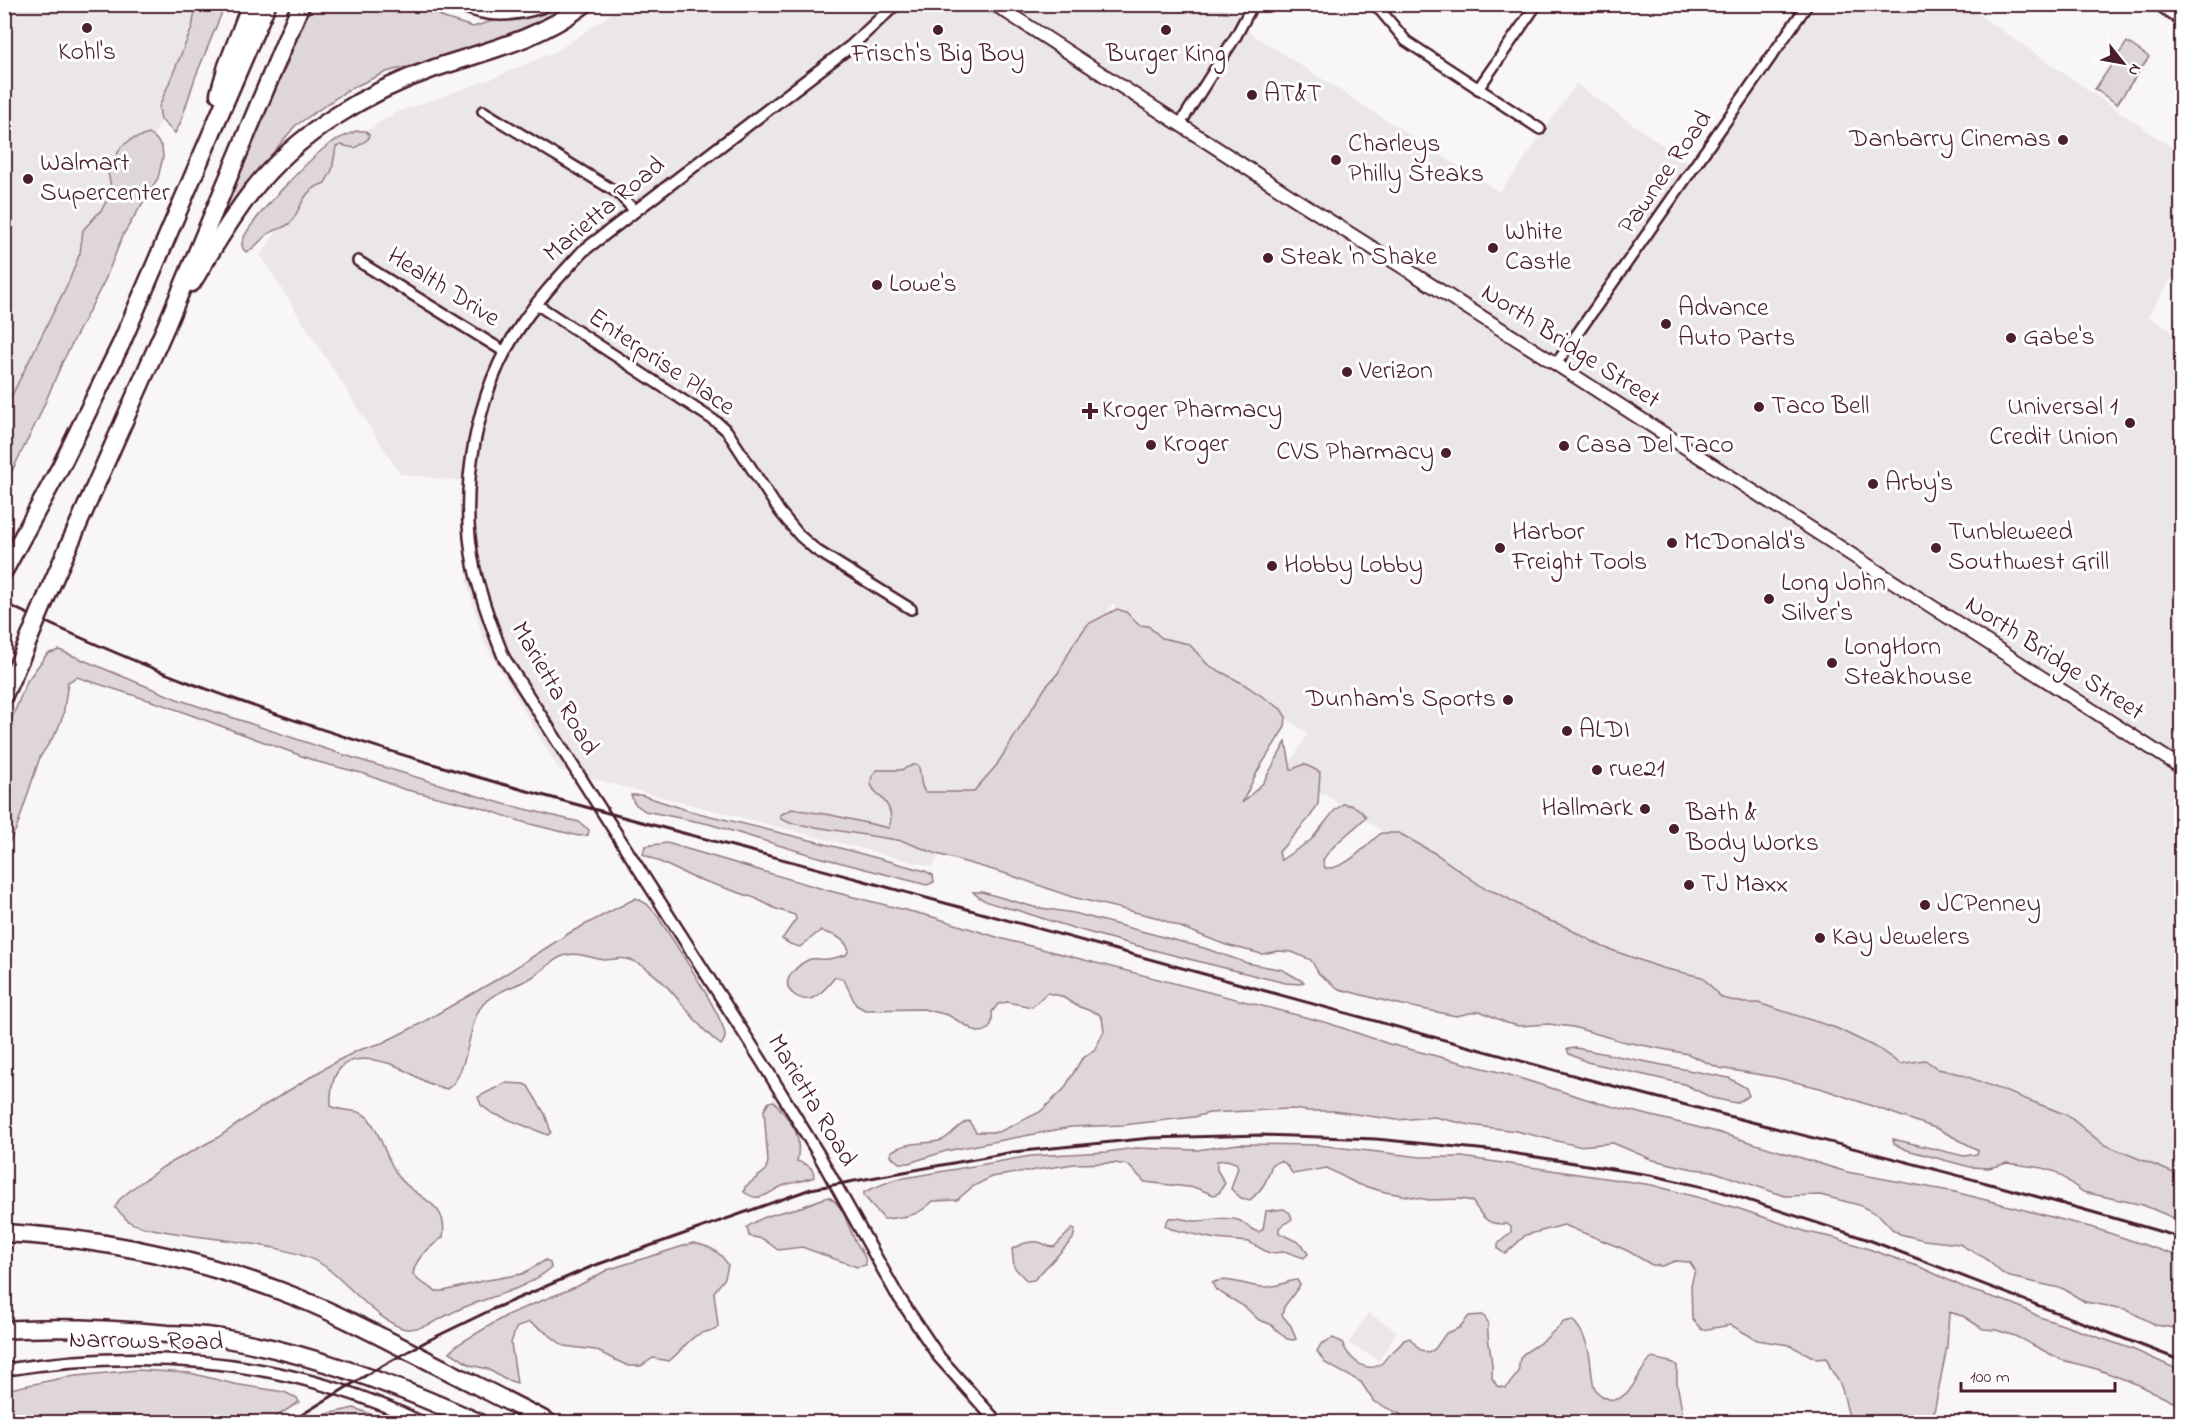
<svg xmlns="http://www.w3.org/2000/svg" width="2186" height="1427" viewBox="0 0 2186 1427" font-family="'Indie Flower',sans-serif">
<style>
.built{fill:#ebe6e8}
.green{fill:#ded6d9;stroke:#947a82;stroke-width:1.5}
.lines{fill:none;stroke-linecap:round;stroke-linejoin:round}
.minor-casing{stroke:#4a1f2b;stroke-width:14}
.tertiary-casing{stroke:#4a1f2b;stroke-width:15}
.secondary-casing{stroke:#4a1f2b;stroke-width:16}
.motorway-casing{stroke:#4a1f2b;stroke-width:21}
.minor{stroke:#fff;stroke-width:9}
.tertiary{stroke:#fff;stroke-width:10}
.secondary{stroke:#fff;stroke-width:12}
.motorway{stroke:#fff;stroke-width:16}
.rail{stroke:#4a1f2b;stroke-width:3}
.motorway-bridge-casing{stroke:#4a1f2b;stroke-width:21;stroke-linecap:butt}
.motorway-bridge{stroke:#fff;stroke-width:16}
.poi-dot{fill:#4a1f2b;stroke:#fff;stroke-width:2}
.labels{text-anchor:middle;dominant-baseline:central;stroke-width:6;stroke-linejoin:round;paint-order:stroke}
.poi-label{font-size:26px;fill:#4a1f2b;stroke:#fff;text-anchor:start}
.street-label{font-size:26px;fill:#4a1f2b;stroke:#fff}
</style>
<rect width="100%" height="100%" fill="#f8f6f7"/>
<filter id="ink" filterUnits="userSpaceOnUse"><feTurbulence type="fractalNoise" baseFrequency=".0167" numOctaves="2"/><feDisplacementMap in="SourceGraphic" scale="12" xChannelSelector="R" yChannelSelector="G"/><feConvolveMatrix kernelMatrix="1 2 1 2 8 2 1 2 1" color-interpolation-filters="sRGB"/></filter>
<g filter="url(#ink)">
<g class="built">
<path d="M 5,5 L 205,5 L 166,110 L 5,438 Z"/>
<path d="M 621,5 L 1222,5 L 1240,16 L 1250,33 L 1499,192 L 1515,173 L 1576,84 L 1699,171 L 1817,5 L 1965,5 L 2181,154 L 2181,264 L 2148,316 L 2182,338 L 2181,1197 L 1506,907 L 1286,771 L 1308,733 L 1113,604 L 932,867 L 559,770 L 484,642 L 467,583 L 463,481 L 400,474 L 260,255 L 339,148 L 395,113 L 494,78 L 559,50 L 607,17 Z"/>
<path d="M 1368,1313 L 1397,1331 L 1379,1361 L 1349,1343 Z"/>
</g>
<g class="green">
<path d="M 196,5 L 225,5 L 195,78 L 180,124 L 175,133 L 161,120 L 159,107 L 192,28 Z"/>
<path d="M 312,5 L 424,5 L 444,18 L 473,27 L 495,20 L 540,12 L 556,5 L 575,5 L 552,21 L 484,48 L 386,72 L 348,90 L 295,126 L 254,176 L 222,222 L 219,221 Z"/>
<path d="M 2127,42 L 2149,57 L 2117,104 L 2095,89 Z"/>
<path d="M 356,131 L 366,131 L 369,135 L 368,139 L 355,148 L 341,145 L 336,147 L 332,170 L 325,183 C 302,191 304,203 292,221 C 287,228 275,229 268,234 C 260,240 255,249 246,252 C 242,249 241,244 243,240 C 249,221 313,155 331,143 C 338,138 348,135 356,131 Z"/>
<path d="M 149,134 L 156,139 L 162,147 L 163,157 L 158,178 L 123,235 L 105,280 L 62,363 L 38,419 L 5,485 L 5,409 L 69,281 L 80,253 L 83,230 L 102,209 L 109,196 L 111,187 L 108,172 L 121,147 L 132,139 Z"/>
<path d="M 1117,609 L 1126,612 L 1139,625 L 1148,626 L 1162,638 L 1189,644 L 1208,665 L 1242,683 L 1281,709 L 1286,717 L 1285,727 L 1257,772 L 1242,803 L 1263,783 L 1286,742 L 1291,770 L 1304,764 L 1320,772 L 1318,804 L 1310,817 L 1279,852 L 1281,860 L 1311,840 L 1335,810 L 1343,804 C 1354,805 1359,808 1366,817 C 1352,832 1333,843 1323,860 L 1325,868 C 1346,870 1366,845 1381,833 L 1399,833 L 1436,854 L 1484,888 L 1500,894 L 1542,918 L 1564,926 L 1603,947 L 1662,968 L 1702,977 L 1722,998 L 1744,1003 L 1758,1003 L 1836,1028 L 1879,1049 L 1900,1064 L 1925,1060 L 1938,1069 L 1960,1074 L 2067,1115 L 2103,1144 L 2181,1176 L 2181,1221 L 2143,1205 L 2083,1192 L 2056,1172 L 2042,1168 L 2007,1163 L 1989,1168 L 1970,1167 L 1907,1150 L 1894,1144 L 1893,1139 L 1964,1156 L 1977,1154 L 1978,1150 L 1938,1129 L 1820,1088 L 1774,1077 L 1719,1068 L 1688,1054 L 1621,1041 L 1573,1027 L 1548,1024 L 1519,1026 L 1507,1023 L 1480,1011 L 1456,1016 L 1389,1002 L 1339,989 L 1319,974 L 1311,960 L 1292,952 L 1278,951 L 1262,954 L 1226,945 L 1155,917 L 1072,897 L 1007,874 L 937,854 L 903,841 L 790,823 L 781,819 L 780,815 L 792,809 L 831,815 L 889,828 C 900,794 855,794 877,770 L 901,770 L 913,765 L 918,765 C 922,774 919,785 925,792 L 973,792 L 996,766 L 1045,688 L 1058,673 L 1074,643 L 1088,624 Z"/>
<path d="M 59,650 L 177,699 L 341,754 L 504,804 L 579,822 L 589,830 L 588,835 L 579,836 L 526,823 L 479,807 L 403,789 L 365,774 L 318,762 L 167,706 L 77,677 L 68,682 L 63,716 L 57,731 L 40,757 L 17,827 L 5,851 L 5,735 L 27,681 L 47,654 Z"/>
<path d="M 631,795 L 641,795 L 690,811 L 814,841 L 925,871 L 933,875 L 934,882 L 927,885 L 811,855 L 709,824 L 645,811 L 634,803 Z"/>
<path d="M 667,843 L 830,891 L 933,917 L 1003,939 L 1328,1023 L 1389,1044 L 1503,1073 L 1599,1103 L 1717,1132 L 1847,1172 L 1955,1192 L 2094,1228 L 2181,1257 L 2181,1329 L 2156,1325 L 2125,1309 L 2085,1302 L 2064,1289 L 2010,1277 L 2002,1273 L 1985,1258 L 1959,1244 L 1924,1240 L 1900,1234 L 1892,1229 L 1879,1215 L 1859,1205 L 1820,1195 L 1785,1196 L 1712,1171 L 1693,1169 L 1653,1160 L 1613,1143 L 1578,1146 L 1516,1131 L 1470,1125 L 1434,1117 L 1397,1120 L 1334,1111 L 1309,1111 L 1290,1109 L 1209,1113 L 1194,1117 L 1123,1125 L 1071,1127 L 946,1151 L 909,1163 L 899,1163 L 891,1156 L 891,1152 C 906,1141 925,1145 942,1140 C 952,1136 958,1123 969,1121 L 976,1132 L 999,1132 L 1040,1112 L 1064,1089 L 1081,1060 L 1095,1049 L 1104,1031 L 1102,1018 L 1099,1014 L 1077,1006 L 1061,996 L 1047,993 L 1032,1007 L 1007,1002 L 998,1004 L 992,1012 C 993,1023 991,1033 977,1032 L 948,1015 L 923,1009 L 865,1010 L 856,1005 L 844,980 L 835,977 C 829,985 820,996 810,999 C 800,1001 785,992 788,980 C 791,972 801,963 808,960 C 814,957 821,960 827,959 C 833,959 840,956 846,955 L 849,950 C 844,937 832,934 820,931 L 800,947 L 790,944 L 782,939 L 796,919 L 795,915 L 776,909 L 755,898 L 692,877 L 643,854 L 645,846 Z"/>
<path d="M 973,892 L 982,892 L 1034,907 L 1074,913 L 1204,948 L 1247,963 L 1283,970 L 1304,982 L 1300,984 L 1285,983 C 1198,961 1109,941 1023,912 C 1006,906 986,906 973,892 Z"/>
<path d="M 636,898 L 647,904 L 657,915 C 669,935 727,1020 725,1037 C 725,1039 722,1044 721,1045 C 689,1022 667,971 627,959 C 620,957 611,960 604,960 C 591,958 576,951 563,956 C 551,960 541,973 529,979 C 510,989 486,993 477,1014 C 468,1034 466,1078 447,1089 C 439,1087 431,1085 424,1081 C 413,1076 402,1067 391,1064 C 351,1052 329,1062 331,1106 C 345,1114 358,1106 369,1119 C 382,1136 386,1160 399,1177 C 415,1199 449,1201 443,1237 C 430,1248 416,1256 413,1274 L 419,1281 L 436,1291 L 444,1291 L 482,1281 L 522,1274 L 546,1260 L 550,1263 L 551,1268 C 525,1290 491,1296 460,1309 C 443,1316 429,1328 410,1329 C 388,1331 345,1282 327,1268 C 294,1242 202,1240 159,1230 C 149,1228 137,1227 128,1221 C 124,1217 120,1212 115,1208 L 119,1200 L 133,1188 L 163,1167 L 217,1138 L 262,1107 L 335,1062 L 359,1050 L 382,1043 L 418,1025 L 496,980 L 571,932 Z"/>
<path d="M 1576,1048 L 1729,1078 L 1746,1088 L 1749,1096 L 1736,1103 L 1712,1098 L 1684,1084 L 1587,1062 L 1569,1054 L 1567,1049 Z"/>
<path d="M 505,1083 L 524,1084 L 528,1086 L 545,1114 L 551,1132 L 548,1135 L 543,1133 L 492,1113 L 481,1105 L 478,1097 Z"/>
<path d="M 774,1101 C 791,1123 803,1131 797,1161 C 805,1164 814,1166 814,1177 C 804,1181 794,1182 785,1185 C 768,1191 762,1205 744,1192 L 745,1187 L 765,1171 L 768,1162 L 764,1110 L 769,1102 Z"/>
<path d="M 1238,1144 L 1318,1145 L 1421,1157 L 1462,1157 L 1652,1185 L 1737,1208 L 1807,1232 L 1835,1238 L 1866,1248 L 1920,1267 L 1970,1290 L 2014,1304 L 2040,1317 L 2132,1349 L 2181,1371 L 2181,1406 L 2139,1385 L 2097,1369 L 2062,1360 L 2015,1336 L 1996,1330 L 1983,1329 L 1963,1316 L 1949,1312 L 1947,1347 L 1932,1422 L 1851,1422 C 1846,1410 1845,1395 1840,1384 C 1835,1375 1829,1369 1827,1358 L 1817,1359 L 1789,1345 L 1757,1340 L 1731,1325 L 1702,1330 L 1692,1319 L 1691,1285 L 1695,1270 L 1690,1262 L 1675,1261 L 1662,1266 L 1652,1265 L 1626,1250 L 1564,1225 L 1526,1235 L 1505,1254 L 1498,1249 L 1498,1244 L 1511,1232 L 1511,1227 L 1507,1224 C 1485,1225 1484,1218 1472,1201 L 1462,1199 L 1429,1200 L 1385,1192 L 1357,1184 L 1327,1168 L 1293,1174 L 1285,1163 L 1280,1161 L 1272,1164 C 1267,1181 1263,1189 1250,1200 L 1241,1198 L 1231,1189 L 1238,1167 L 1236,1163 L 1227,1160 L 1217,1161 L 1217,1170 L 1225,1183 L 1219,1193 L 1214,1195 L 1196,1188 L 1145,1182 L 1128,1165 L 1114,1163 L 1074,1164 L 991,1177 L 972,1187 L 957,1200 L 933,1201 C 917,1217 906,1217 884,1219 L 864,1196 L 864,1192 L 893,1180 L 1031,1156 L 1107,1152 L 1135,1148 L 1197,1150 Z"/>
<path d="M 829,1197 C 845,1207 846,1223 854,1238 C 859,1250 865,1251 866,1265 L 857,1267 L 802,1247 L 778,1250 L 763,1239 L 749,1236 L 747,1227 C 765,1214 780,1213 801,1207 C 811,1204 819,1199 829,1197 Z"/>
<path d="M 1284,1209 L 1290,1213 L 1292,1219 L 1279,1228 L 1279,1233 L 1302,1244 L 1308,1254 L 1304,1258 L 1287,1252 L 1269,1253 L 1249,1242 L 1215,1239 L 1171,1229 L 1165,1225 L 1169,1218 C 1180,1216 1189,1222 1198,1221 C 1210,1220 1226,1216 1238,1220 C 1246,1223 1250,1230 1259,1232 L 1263,1229 L 1266,1211 Z"/>
<path d="M 1073,1228 L 1075,1230 L 1073,1239 L 1034,1280 L 1027,1281 L 1014,1267 L 1012,1249 C 1019,1245 1030,1241 1038,1242 C 1044,1243 1047,1247 1054,1247 Z"/>
<path d="M 693,1243 C 709,1246 720,1251 728,1265 L 725,1278 L 714,1292 L 718,1326 L 715,1330 C 689,1333 689,1345 669,1361 L 653,1358 L 641,1366 L 628,1366 L 595,1350 L 564,1346 L 541,1329 L 529,1322 L 516,1328 L 511,1343 L 517,1383 L 504,1379 L 488,1369 L 470,1365 L 450,1352 L 457,1345 L 509,1314 L 578,1286 L 607,1270 Z"/>
<path d="M 1297,1280 L 1300,1285 L 1284,1307 L 1282,1315 L 1291,1326 L 1296,1339 L 1294,1340 L 1287,1339 L 1270,1324 L 1259,1320 L 1245,1307 L 1216,1290 L 1212,1283 C 1227,1275 1248,1287 1264,1287 C 1276,1288 1286,1281 1297,1280 Z"/>
<path d="M 1483,1315 L 1488,1322 C 1486,1342 1494,1358 1492,1378 L 1497,1386 L 1506,1388 L 1518,1373 L 1520,1358 L 1523,1354 L 1543,1341 L 1564,1322 L 1572,1320 C 1584,1330 1590,1351 1591,1367 C 1592,1372 1592,1380 1594,1386 C 1597,1395 1610,1403 1620,1398 C 1636,1389 1639,1369 1652,1358 L 1674,1363 L 1677,1366 L 1677,1383 L 1684,1422 L 1403,1422 L 1400,1414 L 1374,1402 L 1361,1382 L 1325,1363 L 1317,1351 L 1321,1344 L 1333,1338 L 1342,1342 C 1347,1356 1365,1376 1382,1363 C 1385,1360 1387,1356 1391,1353 C 1397,1348 1400,1346 1404,1340 L 1410,1338 L 1419,1349 L 1428,1353 L 1435,1349 L 1446,1333 L 1459,1328 L 1469,1316 Z"/>
<path d="M 136,1370 L 190,1373 L 234,1384 L 284,1392 L 297,1398 L 299,1402 L 268,1422 L 5,1422 L 5,1390 L 67,1377 Z"/>
<path d="M 354,1408 L 392,1422 L 308,1422 L 318,1416 Z"/>
</g>
<g class="lines">
<g class="minor-casing">
<g id="minor">
<path d="M 1375,4 L 1406,41 L 1540,129"/>
<path d="M 2157,4 L 2182,21"/>
<path d="M 1478,89 L 1537,4"/>
<path d="M 483,111 L 618,193 L 635,211"/>
<path d="M 1180,124 L 1236,36 L 1253,4"/>
<path d="M 358,261 L 505,352"/>
<path d="M 536,304 L 718,423 L 727,431 L 780,512 L 800,536 L 816,550 L 911,609"/>
<path d="M 1556,364 L 1808,4"/>
</g>
</g>
<g class="tertiary-casing">
<g id="tertiary">
<path d="M 896,4 L 851,46 L 583,251 C 561,275 539,298 521,325 C 476,391 458,489 474,567 C 481,599 492,628 504,658 L 761,1060 L 819,1155 L 896,1293 L 939,1357 L 997,1422"/>
<path d="M 4,1370 C 147,1347 290,1359 421,1422"/>
</g>
</g>
<g class="secondary-casing">
<path id="secondary" d="M 994,4 L 1295,199 L 1542,355 L 2182,768"/>
</g>
<g class="motorway-casing">
<g id="motorway">
<path d="M 466,4 C 491,16 518,12 542,4"/>
<path d="M 219,94 L 227,66 L 251,4"/>
<path d="M 192,283 C 211,251 230,220 252,191 C 298,133 366,92 435,68 C 489,50 538,40 585,4"/>
<path d="M 4,571 L 61,466 L 121,344 L 267,4"/>
<path d="M 51,586 L 167,324 L 301,4"/>
<path d="M 4,695 L 24,651"/>
<path d="M 4,1233 C 100,1238 194,1258 283,1292 C 328,1309 372,1332 415,1354 C 459,1377 504,1399 548,1422"/>
<path d="M 4,1330 C 59,1326 114,1329 168,1334 C 188,1335 208,1335 227,1339 C 314,1354 398,1386 478,1422"/>
</g>
</g>
<use href="#minor" class="minor"/>
<use href="#tertiary" class="tertiary"/>
<use href="#secondary" class="secondary"/>
<use href="#motorway" class="motorway"/>
<g class="rail">
<path d="M 4,603 C 67,632 129,660 193,684 C 410,766 637,820 861,880 C 1103,944 1344,1014 1587,1079 C 1785,1132 1985,1179 2182,1238"/>
<path d="M 290,1422 L 373,1371 L 427,1341 L 493,1309 L 593,1266 L 811,1189 L 1013,1152 L 1151,1138 L 1261,1135 L 1376,1139 L 1499,1151 L 1650,1175 L 1717,1190 L 1869,1240 L 2182,1361"/>
</g>
<g class="motorway-bridge-casing">
<path id="motorway-bridge" d="M 24,651 L 51,586"/>
</g>
<use href="#motorway-bridge" class="motorway-bridge"/>
</g>
</g>
<g class="poi-dot">
<circle cx="87" cy="28" r="6"/>
<circle cx="938" cy="30" r="6"/>
<circle cx="1166" cy="30" r="6"/>
<circle cx="1252" cy="95" r="6"/>
<circle cx="2063" cy="140" r="6"/>
<circle cx="1336" cy="160" r="6"/>
<circle cx="28" cy="179" r="6"/>
<circle cx="1493" cy="248" r="6"/>
<circle cx="1268" cy="258" r="6"/>
<circle cx="877" cy="285" r="6"/>
<circle cx="1666" cy="324" r="6"/>
<circle cx="2011" cy="338" r="6"/>
<circle cx="1347" cy="372" r="6"/>
<circle cx="1759" cy="407" r="6"/>
<path d="M1087 402h6v6h6v6h-6v6h-6v-6h-6v-6h6z"/>
<circle cx="2130" cy="423" r="6"/>
<circle cx="1151" cy="445" r="6"/>
<circle cx="1564" cy="446" r="6"/>
<circle cx="1446" cy="453" r="6"/>
<circle cx="1873" cy="484" r="6"/>
<circle cx="1672" cy="543" r="6"/>
<circle cx="1500" cy="548" r="6"/>
<circle cx="1936" cy="548" r="6"/>
<circle cx="1272" cy="566" r="6"/>
<circle cx="1769" cy="599" r="6"/>
<circle cx="1832" cy="663" r="6"/>
<circle cx="1508" cy="700" r="6"/>
<circle cx="1567" cy="731" r="6"/>
<circle cx="1597" cy="770" r="6"/>
<circle cx="1645" cy="809" r="6"/>
<circle cx="1674" cy="829" r="6"/>
<circle cx="1689" cy="885" r="6"/>
<circle cx="1925" cy="905" r="6"/>
<circle cx="1820" cy="938" r="6"/>
</g>
<g class="labels">
<g class="poi-label">
<text x="87" y="53" text-anchor="middle">Kohl's</text>
<text x="938" y="55" text-anchor="middle">Frisch's Big Boy</text>
<text x="1166" y="55" text-anchor="middle">Burger King</text>
<text x="1264" y="95">AT&amp;T</text>
<text x="2051" y="140" text-anchor="end">Danbarry Cinemas</text>
<text x="1348" y="145">Charleys<tspan x="1348" dy="30">Philly Steaks</tspan></text>
<text x="40" y="164">Walmart<tspan x="40" dy="30">Supercenter</tspan></text>
<text x="1505" y="233">White<tspan x="1505" dy="30">Castle</tspan></text>
<text x="1280" y="258">Steak 'n Shake</text>
<text x="889" y="285">Lowe's</text>
<text x="1678" y="309">Advance<tspan x="1678" dy="30">Auto Parts</tspan></text>
<text x="2023" y="338">Gabe's</text>
<text x="1359" y="372">Verizon</text>
<text x="1771" y="407">Taco Bell</text>
<text x="2118" y="408" text-anchor="end">Universal 1<tspan x="2118" dy="30">Credit Union</tspan></text>
<text x="1102" y="411">Kroger Pharmacy</text>
<text x="1163" y="445">Kroger</text>
<text x="1576" y="446">Casa Del Taco</text>
<text x="1434" y="453" text-anchor="end">CVS Pharmacy</text>
<text x="1885" y="484">Arby's</text>
<text x="1512" y="533">Harbor<tspan x="1512" dy="30">Freight Tools</tspan></text>
<text x="1948" y="533">Tunbleweed<tspan x="1948" dy="30">Southwest Grill</tspan></text>
<text x="1684" y="543">McDonald's</text>
<text x="1284" y="566">Hobby Lobby</text>
<text x="1781" y="584">Long John<tspan x="1781" dy="30">Silver's</tspan></text>
<text x="1844" y="648">LongHorn<tspan x="1844" dy="30">Steakhouse</tspan></text>
<text x="1496" y="700" text-anchor="end">Dunham's Sports</text>
<text x="1579" y="731">ALDI</text>
<text x="1609" y="770">rue21</text>
<text x="1633" y="809" text-anchor="end">Hallmark</text>
<text x="1686" y="814">Bath &amp;<tspan x="1686" dy="30">Body Works</tspan></text>
<text x="1701" y="885">TJ Maxx</text>
<text x="1937" y="905">JCPenney</text>
<text x="1832" y="938">Kay Jewelers</text>
</g>
<g class="street-label">
<text transform="translate(1666 173) rotate(-55)">Pawnee Road</text>
<text transform="translate(605 210) rotate(-40)">Marietta Road</text>
<text transform="translate(443 288) rotate(32)">Health Drive</text>
<text transform="translate(1570 347) rotate(33)">North Bridge Street</text>
<text transform="translate(661 363) rotate(34)">Enterprise Place</text>
<text transform="translate(2054 659) rotate(33)">North Bridge Street</text>
<text transform="translate(554 689) rotate(60)">Marietta Road</text>
<text transform="translate(811 1101) rotate(59)">Marietta Road</text>
<text transform="translate(146 1342) rotate(1)">Narrows Road</text>
</g>
</g>
<rect width="2186" height="1427" fill="none" stroke="#fff" stroke-width="24"/>
<rect x="12" y="12" width="2162" height="1403" fill="none" stroke="#4a1f2b" stroke-width="2" filter="url(#ink)"/>
<g transform="translate(2123 63) rotate(121)" stroke="#ffffff" stroke-width="4.5" paint-order="stroke">
<path d="M0-4.5L10 22L0 15L-10 22Z" fill="#4a1f2b"/>
<text y="-9" font-size="16" font-weight="bold" text-anchor="middle" fill="#4a1f2b">N</text>
</g>
<path d="M1961 1382v9h154v-9" fill="none" stroke="#4a1f2b" stroke-width="3"/>
<text x="1970" y="1382" font-size="18" fill="#4a1f2b" stroke="#ffffff" stroke-width="4.5" paint-order="stroke">100 m</text>
</svg>
